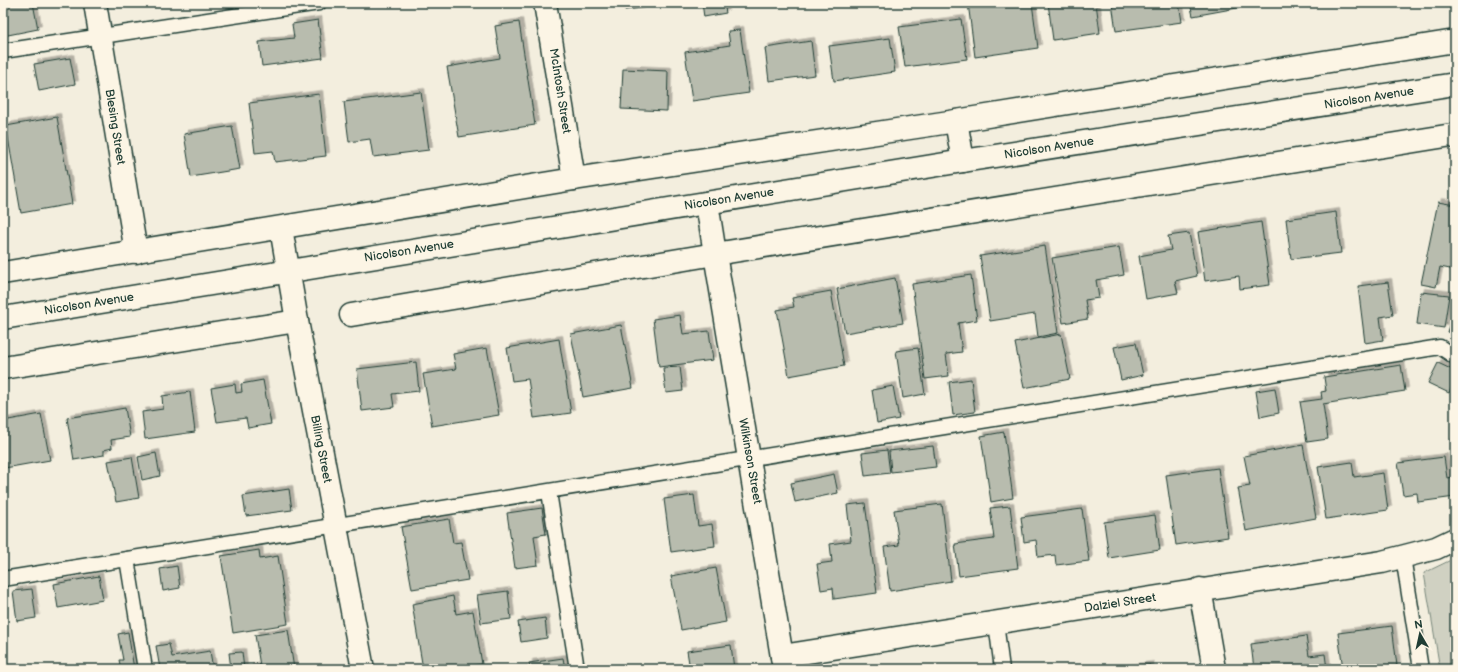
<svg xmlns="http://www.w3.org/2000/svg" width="1458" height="672" viewBox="0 0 1458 672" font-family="'Balsamiq Sans',sans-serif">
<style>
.green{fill:#d0d1c2;stroke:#78877b}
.building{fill:#b8bcae;stroke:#1f3d34;filter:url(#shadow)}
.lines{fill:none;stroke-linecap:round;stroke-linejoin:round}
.lane-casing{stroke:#1f3d34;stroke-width:17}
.street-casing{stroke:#1f3d34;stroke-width:25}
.secondary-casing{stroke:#1f3d34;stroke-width:25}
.lane{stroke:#fcf5e5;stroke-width:14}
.street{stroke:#fcf5e5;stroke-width:22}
.secondary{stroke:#fcf5e5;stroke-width:22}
.labels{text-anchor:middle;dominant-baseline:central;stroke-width:3;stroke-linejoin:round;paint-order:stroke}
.street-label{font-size:12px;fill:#1f3d34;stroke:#fcf5e5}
</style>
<defs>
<filter id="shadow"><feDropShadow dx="3.5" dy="-3.5" stdDeviation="0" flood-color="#0004"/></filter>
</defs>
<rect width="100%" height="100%" fill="#f3eede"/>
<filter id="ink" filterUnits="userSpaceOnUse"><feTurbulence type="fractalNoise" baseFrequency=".025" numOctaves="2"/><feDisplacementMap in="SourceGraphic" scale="8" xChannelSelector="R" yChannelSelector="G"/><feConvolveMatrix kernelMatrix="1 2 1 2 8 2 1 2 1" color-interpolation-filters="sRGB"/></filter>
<g filter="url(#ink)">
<path class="green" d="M 1455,558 L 1455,669 L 1440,669 L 1424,573 Z"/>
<g class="building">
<path d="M 3,3 L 33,3 L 38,29 L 3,36 Z"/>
<path d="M 624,3 L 650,3 L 650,7 L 625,10 Z"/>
<path d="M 702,3 L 724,3 L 726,13 L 704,17 Z"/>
<path d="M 968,3 L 1032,3 L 1038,48 L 975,57 Z"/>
<path d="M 1048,3 L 1096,3 L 1100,33 L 1053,40 Z"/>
<path d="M 1112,3 L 1179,3 L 1182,22 L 1116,31 Z"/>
<path d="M 1190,3 L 1248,3 L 1248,6 L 1193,16 Z"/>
<path d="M 1262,3 L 1287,3 L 1262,6 Z"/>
<path d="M 961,19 L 967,59 L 905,67 L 899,27 Z"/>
<path d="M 318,20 L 323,58 L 262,66 L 259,42 L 294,38 L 292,24 Z"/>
<path d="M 519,22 L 535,125 L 459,137 L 447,67 L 500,58 L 495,26 Z"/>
<path d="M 740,30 L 749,93 L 692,101 L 685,52 L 730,45 L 728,31 Z"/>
<path d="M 890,38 L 895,72 L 834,81 L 829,46 Z"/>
<path d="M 811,41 L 815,75 L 769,81 L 765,48 Z"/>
<path d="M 70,58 L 75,84 L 39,91 L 34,64 Z"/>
<path d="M 623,69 L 668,71 L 667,111 L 621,109 Z"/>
<path d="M 421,92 L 429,150 L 373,157 L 370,139 L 349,142 L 344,102 Z"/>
<path d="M 319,94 L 326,156 L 275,162 L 273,151 L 255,153 L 249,103 Z"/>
<path d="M 57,117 L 72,204 L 21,213 L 6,126 Z"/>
<path d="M 232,126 L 240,169 L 191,177 L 184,134 Z"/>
<path d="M 1438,202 L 1455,205 L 1455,270 L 1440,267 L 1436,287 L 1421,284 Z"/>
<path d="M 1336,212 L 1341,253 L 1291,259 L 1286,219 Z"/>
<path d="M 1261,222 L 1270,285 L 1240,289 L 1239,276 L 1205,281 L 1198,232 Z"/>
<path d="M 1189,233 L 1197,276 L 1175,281 L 1178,293 L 1146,299 L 1139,256 L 1171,250 L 1168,236 Z"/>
<path d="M 1045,246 L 1058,333 L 1038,337 L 1035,314 L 990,321 L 980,256 Z"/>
<path d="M 1119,247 L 1124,275 L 1096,280 L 1099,298 L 1085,300 L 1088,319 L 1063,323 L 1052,258 Z"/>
<path d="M 971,275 L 977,320 L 958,323 L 962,352 L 946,354 L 949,376 L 925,379 L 912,284 Z"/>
<path d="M 895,278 L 903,323 L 845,333 L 837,289 Z"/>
<path d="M 1388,282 L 1393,315 L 1380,317 L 1383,340 L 1365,343 L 1358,286 Z"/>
<path d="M 831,291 L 844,366 L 789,376 L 777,310 L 794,307 L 792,298 Z"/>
<path d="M 1421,292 L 1449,295 L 1444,328 L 1417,324 Z"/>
<path d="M 1455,306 L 1455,334 L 1447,332 Z"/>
<path d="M 680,315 L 683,334 L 709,331 L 713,360 L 659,367 L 653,319 Z"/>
<path d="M 621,325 L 633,388 L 583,397 L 571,334 Z"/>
<path d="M 1061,334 L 1070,379 L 1024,388 L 1015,343 Z"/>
<path d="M 559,339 L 571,413 L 534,418 L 528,379 L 512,381 L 507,348 Z"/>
<path d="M 1136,343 L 1143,375 L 1121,380 L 1114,347 Z"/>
<path d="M 487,348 L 499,415 L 432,426 L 423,374 L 456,369 L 453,354 Z"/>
<path d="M 918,348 L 925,394 L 903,398 L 896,351 Z"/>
<path d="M 416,362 L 419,391 L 392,394 L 394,407 L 362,411 L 357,369 Z"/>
<path d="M 1438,363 L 1455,371 L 1455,381 L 1449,393 L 1428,383 Z"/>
<path d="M 1401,365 L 1405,391 L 1323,404 L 1328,439 L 1307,442 L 1300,402 L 1322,399 L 1321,392 L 1326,391 L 1324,377 Z"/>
<path d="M 680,367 L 683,391 L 666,393 L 663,368 Z"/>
<path d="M 971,379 L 975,412 L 953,415 L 949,382 Z"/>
<path d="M 263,380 L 271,424 L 248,428 L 246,418 L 217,422 L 211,388 L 235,384 L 236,393 L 242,392 L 241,384 Z"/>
<path d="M 893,386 L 899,419 L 877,423 L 872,390 Z"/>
<path d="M 1275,388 L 1279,413 L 1260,417 L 1256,391 Z"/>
<path d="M 190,392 L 195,432 L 145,439 L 142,412 L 163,409 L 162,396 Z"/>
<path d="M 125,408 L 130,437 L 111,440 L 112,448 L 104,450 L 104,455 L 74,460 L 67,418 Z"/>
<path d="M 41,414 L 50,460 L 5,468 L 3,457 L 3,421 Z"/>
<path d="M 1004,432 L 1013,498 L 991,502 L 981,436 Z"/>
<path d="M 1455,434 L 1455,442 L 1451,440 Z"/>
<path d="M 1303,445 L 1316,518 L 1246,531 L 1238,488 L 1250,486 L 1244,456 Z"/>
<path d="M 933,446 L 936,467 L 891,472 L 889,451 Z"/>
<path d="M 887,450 L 890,473 L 865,476 L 862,453 Z"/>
<path d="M 156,453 L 160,476 L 142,480 L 138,457 Z"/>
<path d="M 132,457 L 139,498 L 116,502 L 108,461 Z"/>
<path d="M 1444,457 L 1447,478 L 1455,477 L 1455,497 L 1418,502 L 1417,493 L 1403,495 L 1398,463 Z"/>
<path d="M 1352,462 L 1354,477 L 1383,473 L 1388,510 L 1326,519 L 1318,467 Z"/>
<path d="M 1218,468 L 1228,537 L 1176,545 L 1166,475 Z"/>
<path d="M 834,474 L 838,493 L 795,502 L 791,483 Z"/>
<path d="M 289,489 L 292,510 L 246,516 L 243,496 Z"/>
<path d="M 694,495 L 698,526 L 712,524 L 715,546 L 671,552 L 664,499 Z"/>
<path d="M 865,503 L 877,593 L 834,599 L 833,588 L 821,590 L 817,564 L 832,562 L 830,544 L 851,541 L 847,505 Z"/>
<path d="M 942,504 L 951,581 L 890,591 L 884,547 L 899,545 L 894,510 Z"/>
<path d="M 1010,506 L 1018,568 L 959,576 L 955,544 L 994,539 L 990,508 Z"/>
<path d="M 542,508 L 546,534 L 534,536 L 538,565 L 515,568 L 507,513 Z"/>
<path d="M 1082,509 L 1089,561 L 1056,565 L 1055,555 L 1038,557 L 1036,540 L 1024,542 L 1021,517 Z"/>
<path d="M 1155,515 L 1160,550 L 1109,558 L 1104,522 Z"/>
<path d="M 449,519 L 453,543 L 461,542 L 468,580 L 412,589 L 401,527 Z"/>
<path d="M 259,550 L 260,559 L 278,556 L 288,624 L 233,633 L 221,556 Z"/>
<path d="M 177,566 L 180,588 L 163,591 L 160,569 Z"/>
<path d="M 716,568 L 726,622 L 681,630 L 671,576 Z"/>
<path d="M 99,576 L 103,600 L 58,608 L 54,584 Z"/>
<path d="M 32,589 L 36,618 L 17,621 L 13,591 Z"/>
<path d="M 508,591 L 511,619 L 481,623 L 477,595 Z"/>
<path d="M 453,596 L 456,614 L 473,611 L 482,664 L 454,669 L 423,669 L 412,604 Z"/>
<path d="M 545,618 L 547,638 L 521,642 L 518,622 Z"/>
<path d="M 1392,626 L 1397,666 L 1381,669 L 1343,669 L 1338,633 Z"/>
<path d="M 288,630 L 294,669 L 249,669 L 249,667 L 260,666 L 255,635 Z"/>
<path d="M 128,632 L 134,669 L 121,669 L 119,660 L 123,660 L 118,634 Z"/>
<path d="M 1306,636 L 1309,656 L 1325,654 L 1327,669 L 1254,669 L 1251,644 Z"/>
<path d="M 169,644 L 172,657 L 210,651 L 213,669 L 160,669 L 156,646 Z"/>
<path d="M 731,645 L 734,669 L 690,669 L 687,651 Z"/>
<path d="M 242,652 L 244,669 L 231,669 L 229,653 Z"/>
<path d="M 563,658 L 565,669 L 529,669 L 529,663 Z"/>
<path d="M 1150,665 L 1150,669 L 1119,669 Z"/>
</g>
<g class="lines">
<g class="lane-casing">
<g id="lane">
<path d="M 3,51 L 319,3"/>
<path d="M 549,492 L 577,669"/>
<path d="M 1403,557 L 1421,669"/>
<path d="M 127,559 L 145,669"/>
<path d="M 3,579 L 1440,347 L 1455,357"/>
<path d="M 996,623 L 1002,669"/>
</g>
</g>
<g class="street-casing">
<g id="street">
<path d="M 95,3 L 136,252"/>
<path d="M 545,3 L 574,179"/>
<path d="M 281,228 L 297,321 L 363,669"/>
<path d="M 715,254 L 784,669"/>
<path d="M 351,315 L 715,254 L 1452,135 L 1455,137"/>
<path d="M 3,368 L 297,321"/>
<path d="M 1200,589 L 1214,669"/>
<path d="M 782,656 L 1382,562 L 1436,548 L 1455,539"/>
</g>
</g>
<g class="secondary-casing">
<g id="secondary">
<path d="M 956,121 L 963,161"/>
<path d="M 707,203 L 715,254"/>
<path d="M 3,273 L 574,179 L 956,121 L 1455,41"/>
<path d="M 3,318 L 963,161 L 1455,84"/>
</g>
</g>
<use href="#lane" class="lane"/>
<use href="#street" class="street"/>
<use href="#secondary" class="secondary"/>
</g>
</g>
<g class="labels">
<g class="street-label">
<text transform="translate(560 91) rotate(81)">McIntosh Street</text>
<text transform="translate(1369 98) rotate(-9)">Nicolson Avenue</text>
<text transform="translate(115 127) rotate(81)">Blesing Street</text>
<text transform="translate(1049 148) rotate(-9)">Nicolson Avenue</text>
<text transform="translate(729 199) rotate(-9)">Nicolson Avenue</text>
<text transform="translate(409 251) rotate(-9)">Nicolson Avenue</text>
<text transform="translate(89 304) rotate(-9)">Nicolson Avenue</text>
<text transform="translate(321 449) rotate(79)">Billing Street</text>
<text transform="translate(750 461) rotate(80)">Wilkinson Street</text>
<text transform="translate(1120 603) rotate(-9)">Dalziel Street</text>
</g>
</g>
<rect width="1458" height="672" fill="none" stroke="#fcf5e5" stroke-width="16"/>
<rect x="8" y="8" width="1442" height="656" fill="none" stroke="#1f3d34" stroke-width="1.5" filter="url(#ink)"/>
<g transform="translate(1420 634) rotate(351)" stroke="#fcf5e5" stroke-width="3" paint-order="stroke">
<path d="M0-3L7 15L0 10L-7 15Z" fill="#1f3d34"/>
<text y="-6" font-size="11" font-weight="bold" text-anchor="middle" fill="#1f3d34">N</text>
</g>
</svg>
